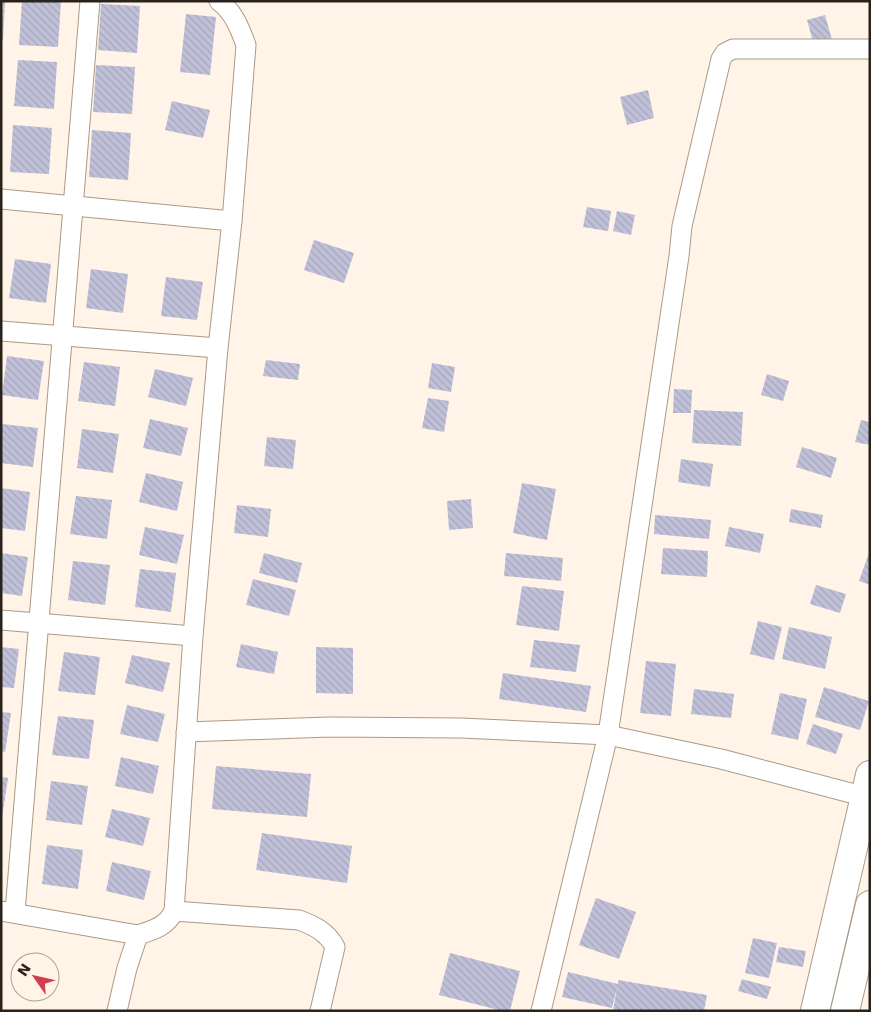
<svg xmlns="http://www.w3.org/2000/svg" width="871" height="1012" viewBox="0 0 871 1012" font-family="'DejaVu Sans',sans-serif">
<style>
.building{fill:url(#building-back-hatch)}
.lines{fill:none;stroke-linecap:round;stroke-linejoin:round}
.minor-casing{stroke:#ab9a87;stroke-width:21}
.trunk-casing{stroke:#ab9a87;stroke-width:30}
.minor{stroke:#fff;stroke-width:19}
.trunk{stroke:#fff;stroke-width:28}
</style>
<defs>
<pattern id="building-back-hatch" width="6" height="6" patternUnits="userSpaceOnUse" patternTransform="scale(1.25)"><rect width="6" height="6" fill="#c0c1d9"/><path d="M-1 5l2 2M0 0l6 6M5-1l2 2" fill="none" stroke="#a5a6ba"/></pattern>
</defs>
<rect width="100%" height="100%" fill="#fff4e7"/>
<g class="building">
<path d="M 1,1 L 5,1 L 3,40 L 1,40 Z"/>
<path d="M 22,1 L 61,1 L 58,47 L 19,45 Z"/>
<path d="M 101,4 L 140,6 L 137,53 L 98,50 Z"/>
<path d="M 186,14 L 216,17 L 210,75 L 180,72 Z"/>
<path d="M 825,15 L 832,40 L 814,45 L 807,20 Z"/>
<path d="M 18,60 L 57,62 L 54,109 L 14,106 Z"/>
<path d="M 96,65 L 135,67 L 132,114 L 93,112 Z"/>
<path d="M 648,90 L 654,118 L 627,125 L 620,97 Z"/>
<path d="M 172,101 L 210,110 L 203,138 L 165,130 Z"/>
<path d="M 13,125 L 52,128 L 49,174 L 10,172 Z"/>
<path d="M 92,130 L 131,133 L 128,180 L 89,177 Z"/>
<path d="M 587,207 L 611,211 L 608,231 L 583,227 Z"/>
<path d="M 617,211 L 635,215 L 631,235 L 613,231 Z"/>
<path d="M 314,240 L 354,253 L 344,283 L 304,270 Z"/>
<path d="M 15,259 L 51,264 L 46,303 L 9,298 Z"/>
<path d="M 91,269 L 128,274 L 123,313 L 86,308 Z"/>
<path d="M 166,277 L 203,282 L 197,320 L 161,316 Z"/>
<path d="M 7,356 L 44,361 L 38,400 L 2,395 Z"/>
<path d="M 266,360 L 300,364 L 298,380 L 263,376 Z"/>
<path d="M 84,362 L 120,367 L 115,406 L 78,401 Z"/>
<path d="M 432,363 L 455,367 L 451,392 L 428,388 Z"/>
<path d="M 155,369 L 193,378 L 186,406 L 148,397 Z"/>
<path d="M 767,374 L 789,381 L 783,401 L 761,395 Z"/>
<path d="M 674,389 L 692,390 L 691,413 L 673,413 Z"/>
<path d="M 428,398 L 449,401 L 444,432 L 422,428 Z"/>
<path d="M 694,410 L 743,412 L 741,446 L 692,443 Z"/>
<path d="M 150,419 L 188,428 L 181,456 L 143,448 Z"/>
<path d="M 861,420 L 870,422 L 870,445 L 855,442 Z"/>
<path d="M 2,424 L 38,428 L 33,467 L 1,463 Z"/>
<path d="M 82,429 L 119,434 L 113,473 L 77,468 Z"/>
<path d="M 267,437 L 296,440 L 293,469 L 264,466 Z"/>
<path d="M 802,447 L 837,458 L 831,478 L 796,467 Z"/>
<path d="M 681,459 L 713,464 L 710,487 L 678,482 Z"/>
<path d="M 146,473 L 183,482 L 177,511 L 139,502 Z"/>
<path d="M 522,483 L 556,489 L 547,540 L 513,533 Z"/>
<path d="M 1,488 L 30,492 L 25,531 L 1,528 Z"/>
<path d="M 76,496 L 112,500 L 107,539 L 70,534 Z"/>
<path d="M 471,499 L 473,528 L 449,530 L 447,501 Z"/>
<path d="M 237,505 L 271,509 L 268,537 L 234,533 Z"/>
<path d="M 791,509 L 823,515 L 821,528 L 789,522 Z"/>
<path d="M 655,515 L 711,520 L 709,539 L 654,534 Z"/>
<path d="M 145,527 L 184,535 L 177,564 L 139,555 Z"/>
<path d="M 729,527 L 764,534 L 760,553 L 725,546 Z"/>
<path d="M 663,548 L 708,551 L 707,577 L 661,574 Z"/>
<path d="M 870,550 L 870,585 L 859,581 Z"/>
<path d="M 1,553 L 28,557 L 22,596 L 1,593 Z"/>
<path d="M 264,553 L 302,563 L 297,583 L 259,573 Z"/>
<path d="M 506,553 L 563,558 L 561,581 L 504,576 Z"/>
<path d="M 73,561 L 110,565 L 105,605 L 68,600 Z"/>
<path d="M 140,569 L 176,573 L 171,612 L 135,607 Z"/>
<path d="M 253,579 L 296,590 L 289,616 L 246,605 Z"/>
<path d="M 816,585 L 846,594 L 840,613 L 810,604 Z"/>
<path d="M 522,586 L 564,591 L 559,631 L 516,625 Z"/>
<path d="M 758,621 L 782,627 L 774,660 L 750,654 Z"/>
<path d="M 789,627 L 832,637 L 825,669 L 782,659 Z"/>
<path d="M 534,640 L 580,645 L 576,672 L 530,667 Z"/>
<path d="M 241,644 L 278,652 L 274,674 L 236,667 Z"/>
<path d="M 1,647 L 19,649 L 14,688 L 1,687 Z"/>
<path d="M 316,647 L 353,648 L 353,694 L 316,693 Z"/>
<path d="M 64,652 L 100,657 L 95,695 L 58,691 Z"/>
<path d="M 132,655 L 170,663 L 163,692 L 125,683 Z"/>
<path d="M 646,661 L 676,664 L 671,716 L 640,713 Z"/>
<path d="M 503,673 L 591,686 L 586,712 L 499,699 Z"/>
<path d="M 824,687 L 869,701 L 860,730 L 815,717 Z"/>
<path d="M 694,689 L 734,694 L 731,718 L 691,714 Z"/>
<path d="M 780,693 L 807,699 L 798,740 L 771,734 Z"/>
<path d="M 127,705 L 165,714 L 158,742 L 120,734 Z"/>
<path d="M 1,712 L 11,713 L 5,752 L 1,751 Z"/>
<path d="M 58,716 L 94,720 L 89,759 L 52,755 Z"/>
<path d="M 813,724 L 843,734 L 836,754 L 806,744 Z"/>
<path d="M 121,757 L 159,766 L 153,794 L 115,786 Z"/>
<path d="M 216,766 L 311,774 L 307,817 L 212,809 Z"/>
<path d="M 1,777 L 8,778 L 2,818 L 1,818 Z"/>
<path d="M 51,781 L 88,786 L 82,825 L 46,820 Z"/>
<path d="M 112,809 L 150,818 L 143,846 L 105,837 Z"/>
<path d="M 262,833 L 352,846 L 347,883 L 256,870 Z"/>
<path d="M 47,845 L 83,850 L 78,889 L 42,884 Z"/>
<path d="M 112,862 L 151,871 L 144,900 L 106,891 Z"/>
<path d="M 596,898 L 636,912 L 619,959 L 579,945 Z"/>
<path d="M 753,938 L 777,943 L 769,978 L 745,973 Z"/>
<path d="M 779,947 L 806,951 L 803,967 L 776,962 Z"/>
<path d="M 450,953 L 520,971 L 510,1011 L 503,1011 L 439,995 Z"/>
<path d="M 568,972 L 618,984 L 618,980 L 707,995 L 704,1011 L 613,1011 L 617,988 L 612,1008 L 562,997 Z"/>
<path d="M 742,979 L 771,987 L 767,999 L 738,991 Z"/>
</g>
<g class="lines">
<g class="minor-casing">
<g id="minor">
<path d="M 1,199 L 232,221"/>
<path d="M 1,331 L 218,348"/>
<path d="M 1,620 L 193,636"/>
<path d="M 186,732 L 329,727 L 461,728 L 608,735 L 721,759 L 870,798"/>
<path d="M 1,911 L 138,935 C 154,930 167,926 174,911 L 193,636 L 218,348 L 232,221 L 246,45 C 240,29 234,12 219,1"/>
<path d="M 174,911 L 299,920 C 315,926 327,932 335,947 L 320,1011"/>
<path d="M 15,912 L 90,1"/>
<path d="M 117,1011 L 127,968 L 138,935"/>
<path d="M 541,1011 L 608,735 L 679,256 L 682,226 L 721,59 L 725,53 L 733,49 L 870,49"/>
</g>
</g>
<g class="trunk-casing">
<g id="trunk">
<path d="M 815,1011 L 870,775"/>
<path d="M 845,1011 L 870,905"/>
</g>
</g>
<use href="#minor" class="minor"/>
<use href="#trunk" class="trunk"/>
</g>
<rect width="871" height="1012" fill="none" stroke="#2a231c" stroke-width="5"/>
<g transform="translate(35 977) rotate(304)"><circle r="24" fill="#fff4e7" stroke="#aaa096"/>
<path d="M0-4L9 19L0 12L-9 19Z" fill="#cf3e51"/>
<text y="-8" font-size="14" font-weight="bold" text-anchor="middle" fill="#2a231c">N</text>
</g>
</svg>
